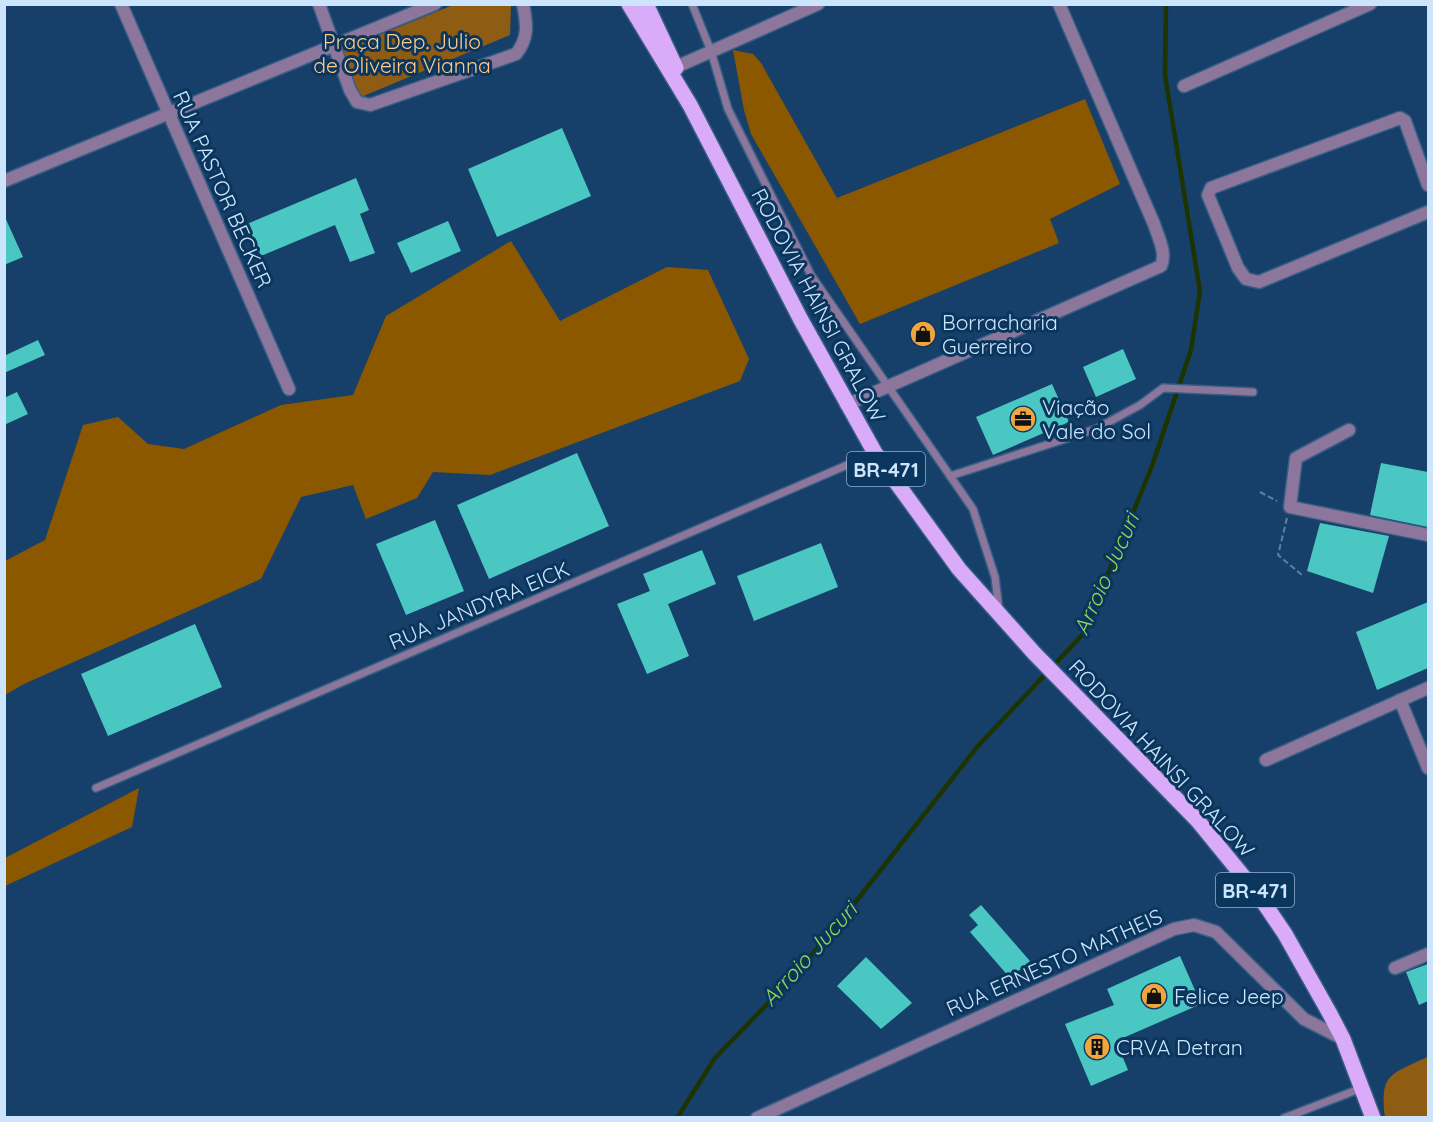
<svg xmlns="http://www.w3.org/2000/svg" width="1433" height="1122" viewBox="0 0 1433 1122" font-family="Quicksand,sans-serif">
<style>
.green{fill:#8e5d13}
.forest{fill:#8b5800}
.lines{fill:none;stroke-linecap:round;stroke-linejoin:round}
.stream{stroke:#1d3400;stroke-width:4.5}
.building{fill:#4ac7c2}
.service-casing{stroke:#375e84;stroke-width:10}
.minor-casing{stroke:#375e84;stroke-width:15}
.primary-casing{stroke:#375e84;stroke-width:18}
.path{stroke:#5d80a3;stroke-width:2;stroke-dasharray:6 3;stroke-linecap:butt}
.service{stroke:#8c769c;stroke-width:7}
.minor{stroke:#8c769c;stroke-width:12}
.primary{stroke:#d9abf8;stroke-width:15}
.labels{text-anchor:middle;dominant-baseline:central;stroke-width:6;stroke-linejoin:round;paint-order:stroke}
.shield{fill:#0a355d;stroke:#92b0cd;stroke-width:1.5}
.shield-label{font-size:20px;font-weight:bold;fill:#cde4fd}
.park-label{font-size:21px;fill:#ffca8b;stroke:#0a355d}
.street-label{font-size:21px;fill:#cde4fd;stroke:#0a355d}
.poi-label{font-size:21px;fill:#cde4fd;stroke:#0a355d;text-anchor:start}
.water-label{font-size:22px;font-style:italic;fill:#97d459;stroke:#0a355d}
</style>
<rect width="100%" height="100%" fill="#164069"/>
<g class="green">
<path d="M 453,5 L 511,5 L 510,35 L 361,97 L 340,51 Z"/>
<path d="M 1427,1057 L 1428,1117 L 1385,1117 C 1380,1073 1390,1075 1427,1057 Z"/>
</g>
<g class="forest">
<path d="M 733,50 L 753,54 L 761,63 L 837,198 L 1085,99 L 1120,184 L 1050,219 L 1059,243 L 860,324 L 751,134 L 744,110 Z"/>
<path d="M 511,241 L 560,321 L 667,267 L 708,270 L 749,359 L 740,381 L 490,475 L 433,472 L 417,498 L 366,519 L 353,485 L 301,497 L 261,579 L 24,684 L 5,695 L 5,561 L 45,540 L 83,425 L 118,417 L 148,444 L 184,449 L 281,405 L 353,395 L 386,316 Z"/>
<path d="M 139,788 L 132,827 L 5,886 L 5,858 Z"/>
</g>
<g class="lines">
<path class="stream" d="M 677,1118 L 715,1058 L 778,993 L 836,927 L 977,747 L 1084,633 L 1152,466 L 1191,350 L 1200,291 L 1165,75 L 1166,4"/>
</g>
<g class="building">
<path d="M 562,128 L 591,196 L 497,237 L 468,169 Z"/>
<path d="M 356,178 L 369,210 L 360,214 L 375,253 L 350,262 L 335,225 L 261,256 L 247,224 Z"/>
<path d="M 4,215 L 23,257 L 4,265 Z"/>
<path d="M 448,221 L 461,251 L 411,273 L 397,243 Z"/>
<path d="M 38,340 L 45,355 L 4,373 L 4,356 Z"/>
<path d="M 1123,349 L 1136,379 L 1096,397 L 1083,367 Z"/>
<path d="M 1052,384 L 1069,422 L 993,455 L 976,417 Z"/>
<path d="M 17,392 L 28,414 L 4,425 L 4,398 Z"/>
<path d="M 577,453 L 609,526 L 489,579 L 457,505 Z"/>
<path d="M 1381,463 L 1428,472 L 1428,527 L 1370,515 Z"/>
<path d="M 435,520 L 464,591 L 406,615 L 376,544 Z"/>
<path d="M 1320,523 L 1389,536 L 1373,593 L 1307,571 Z"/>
<path d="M 821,543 L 838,587 L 754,621 L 737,576 Z"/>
<path d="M 702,550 L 716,584 L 668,604 L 689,656 L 647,674 L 617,604 L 650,591 L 643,574 Z"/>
<path d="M 1428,602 L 1428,668 L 1377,690 L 1356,632 Z"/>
<path d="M 195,624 L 222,687 L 108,736 L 81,674 Z"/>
<path d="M 981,905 L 1030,961 L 1010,978 L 970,932 L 978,925 L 969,915 Z"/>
<path d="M 1180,956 L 1201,1004 L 1116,1041 L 1128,1070 L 1091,1086 L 1065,1024 L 1114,1005 L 1107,989 Z"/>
<path d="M 866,957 L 912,1003 L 881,1029 L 837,986 Z"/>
<path d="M 1428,964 L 1428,1001 L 1419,1005 L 1406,972 Z"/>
</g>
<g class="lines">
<g class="service-casing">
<g id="service">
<path d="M 692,4 L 711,51 L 728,109 L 811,275 L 973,509 L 995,577 L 999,610"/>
<path d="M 950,476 L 1096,429 L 1140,405 L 1163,388 L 1253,392"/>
<path d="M 96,788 L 875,453"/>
<path d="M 1284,1118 L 1362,1088"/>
</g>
</g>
<g class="minor-casing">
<g id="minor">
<path d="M 121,4 L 289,389"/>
<path d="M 319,4 L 350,90 L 357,102 L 370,105 L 516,54 C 529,38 527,24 523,4"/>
<path d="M 676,67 L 818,4"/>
<path d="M 1184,86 L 1370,4"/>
<path d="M 4,181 L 435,4"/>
<path d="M 1428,185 L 1405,121 L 1400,118 L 1211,188 L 1208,195 L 1238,268 L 1246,279 L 1259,282 L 1428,212"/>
<path d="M 846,405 L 1161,266 C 1167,253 1158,237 1154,224 L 1059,4"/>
<path d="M 1349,430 L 1296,458 L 1290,507 L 1428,535"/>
<path d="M 1400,700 L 1428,768"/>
<path d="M 1266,760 L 1428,688"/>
<path d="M 1395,968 L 1428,954"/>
<path d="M 757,1118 L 1174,929 L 1194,925 L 1216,932 L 1304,1019 L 1343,1039"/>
</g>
</g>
<g class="primary-casing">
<g id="primary">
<path d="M 629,4 L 690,105 L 801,320 L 875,453 L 959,569 L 1034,653 L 1198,821 L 1260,897 L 1285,934 L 1330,1014 L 1343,1039 L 1373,1118"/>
<path d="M 646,4 L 676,68"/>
</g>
</g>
<g class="path">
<path d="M 1260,492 L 1277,501"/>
<path d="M 1287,518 L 1278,555 L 1302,575"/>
</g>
<use href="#service" class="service"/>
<use href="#minor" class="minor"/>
<use href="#primary" class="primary"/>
</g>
<defs>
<g id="shop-disc" transform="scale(1.35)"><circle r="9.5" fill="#f0a63f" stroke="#0a355d"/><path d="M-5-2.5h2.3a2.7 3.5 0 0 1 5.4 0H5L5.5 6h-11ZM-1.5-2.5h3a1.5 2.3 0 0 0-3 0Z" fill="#111"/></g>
<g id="office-disc" transform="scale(1.35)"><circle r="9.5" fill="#f0a63f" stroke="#0a355d"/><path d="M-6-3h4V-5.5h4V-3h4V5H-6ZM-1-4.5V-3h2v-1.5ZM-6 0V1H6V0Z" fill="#111"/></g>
<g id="building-disc" transform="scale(1.35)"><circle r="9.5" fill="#f0a63f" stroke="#0a355d"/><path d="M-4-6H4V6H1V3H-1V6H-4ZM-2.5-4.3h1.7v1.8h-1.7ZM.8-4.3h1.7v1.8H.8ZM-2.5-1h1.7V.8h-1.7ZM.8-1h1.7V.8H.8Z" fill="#111"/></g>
</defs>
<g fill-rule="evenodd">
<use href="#shop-disc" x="923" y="334"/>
<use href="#office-disc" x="1023" y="419"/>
<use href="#shop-disc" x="1154" y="996"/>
<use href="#building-disc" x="1097" y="1047"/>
</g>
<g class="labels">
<g class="shield">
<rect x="847" y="452" width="78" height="34" rx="4.5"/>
<rect x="1216" y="873" width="78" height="34" rx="4.5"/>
</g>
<g class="shield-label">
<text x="886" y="469">BR-471</text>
<text x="1255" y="890">BR-471</text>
</g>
<g class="park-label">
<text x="402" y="41">Praça Dep. Julio<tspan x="402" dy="24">de Oliveira Vianna</tspan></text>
</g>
<g class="street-label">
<text transform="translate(223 189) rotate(66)">RUA PASTOR BECKER</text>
<text transform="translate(819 305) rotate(62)">RODOVIA HAINSI GRALOW</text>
<text transform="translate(479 605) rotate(-23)">RUA JANDYRA EICK</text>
<text transform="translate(1162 758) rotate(47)">RODOVIA HAINSI GRALOW</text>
<text transform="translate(1054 962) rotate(-24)">RUA ERNESTO MATHEIS</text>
</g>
<g class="poi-label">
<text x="942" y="322">Borracharia<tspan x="942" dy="24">Guerreiro</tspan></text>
<text x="1042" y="407">Viação<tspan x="1042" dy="24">Vale do Sol</tspan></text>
<text x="1174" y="996">Felice Jeep</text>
<text x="1116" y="1047">CRVA Detran</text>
</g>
<g class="water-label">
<text transform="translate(1106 574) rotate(-66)">Arroio Jucuri</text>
<text transform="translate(809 954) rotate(-48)">Arroio Jucuri</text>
</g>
</g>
<rect width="1433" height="1122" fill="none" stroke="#cde4fd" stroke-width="12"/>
</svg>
